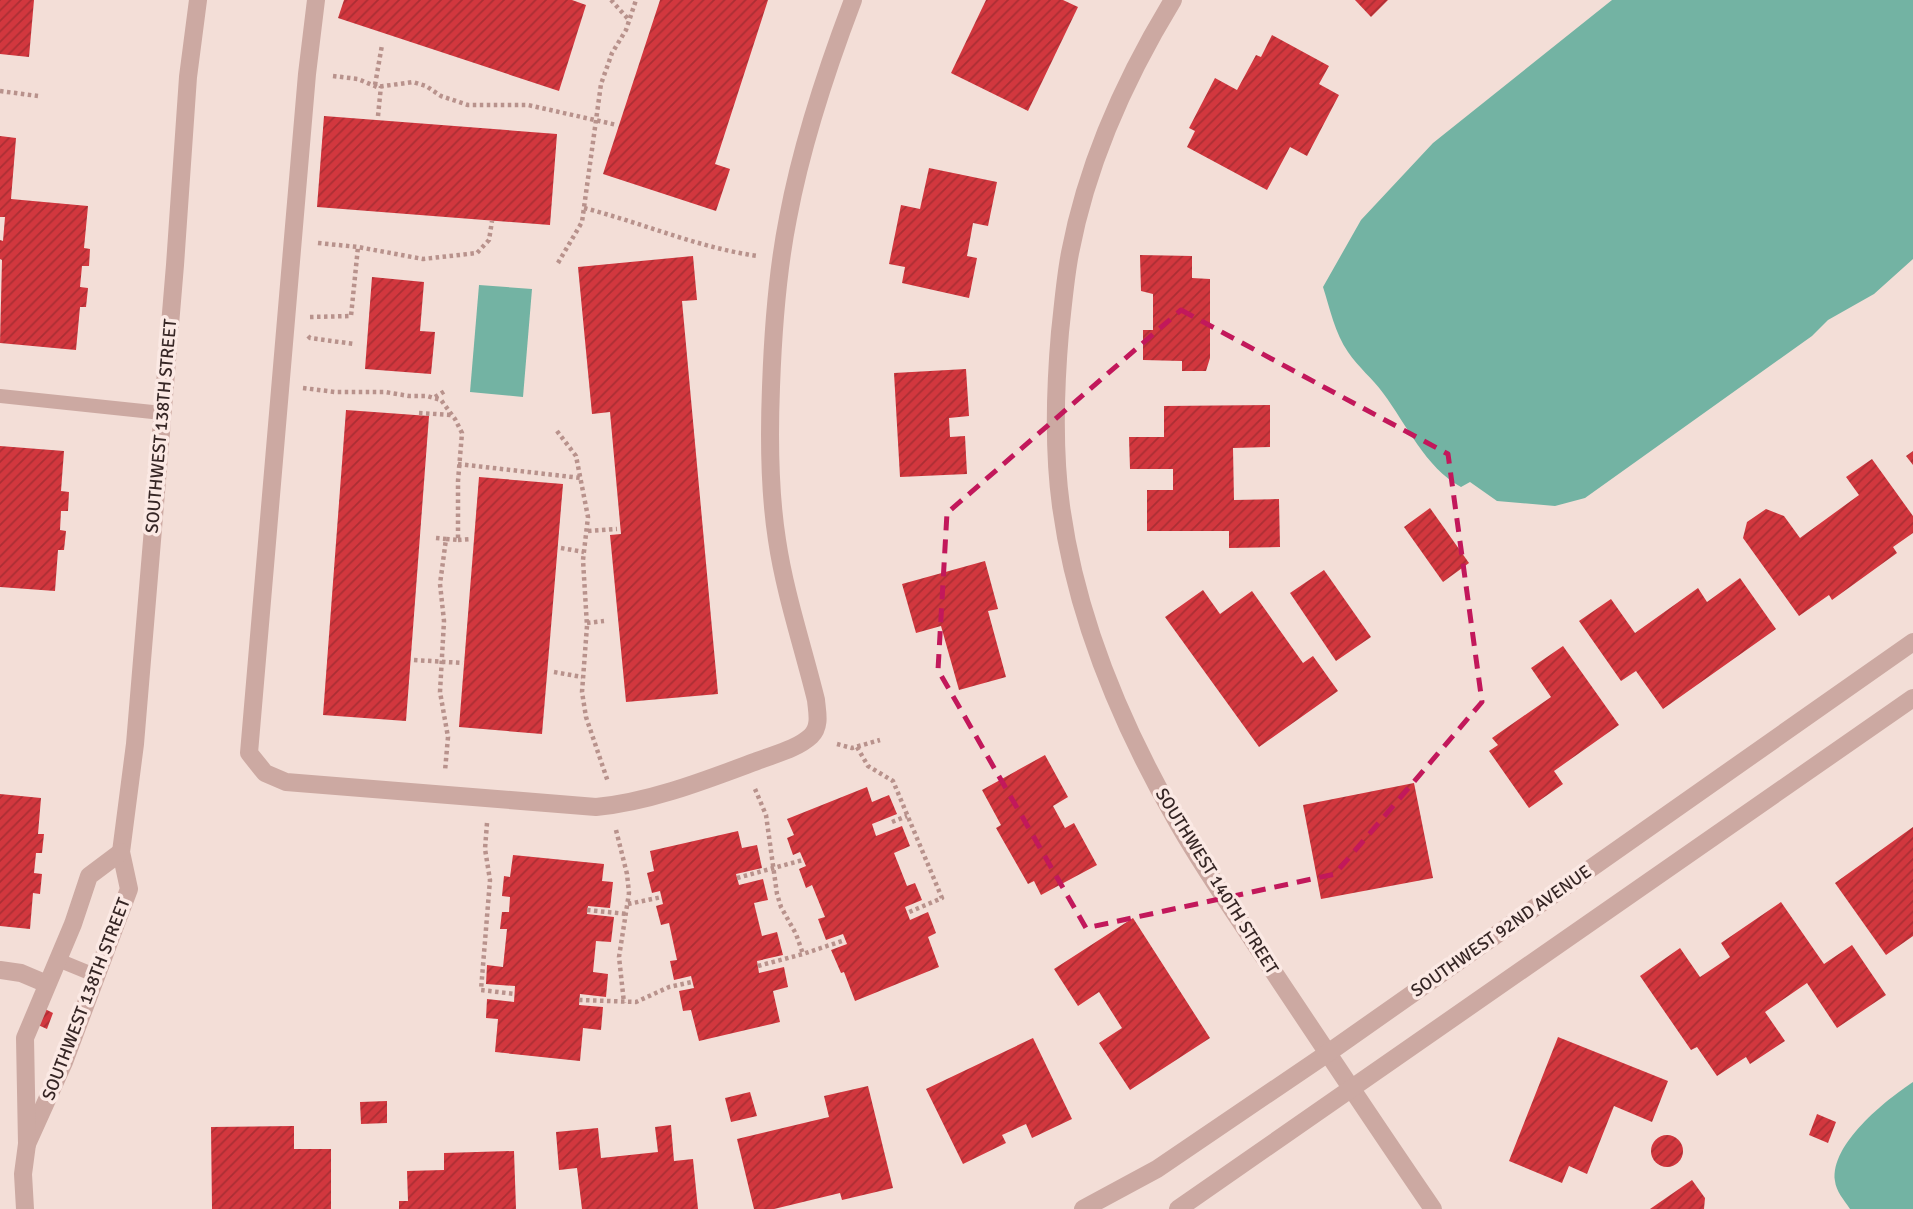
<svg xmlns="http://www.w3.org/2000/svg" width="1913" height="1209" viewBox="0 0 1913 1209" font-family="Signika,sans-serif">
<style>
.water{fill:#73b3a3}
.building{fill:url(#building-hatch)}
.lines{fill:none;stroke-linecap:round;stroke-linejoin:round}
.path{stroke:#b8928c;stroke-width:4.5;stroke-dasharray:3.5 3.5;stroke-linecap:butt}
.service{stroke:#cca9a2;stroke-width:14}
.minor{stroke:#cca9a2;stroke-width:18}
.tertiary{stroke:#cca9a2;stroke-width:18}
.marked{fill:none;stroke:#c2185b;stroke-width:5;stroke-dasharray:14 9;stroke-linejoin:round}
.labels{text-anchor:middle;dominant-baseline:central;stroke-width:7;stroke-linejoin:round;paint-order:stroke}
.street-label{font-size:18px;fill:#362625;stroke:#fbe9e4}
</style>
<defs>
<pattern id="building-hatch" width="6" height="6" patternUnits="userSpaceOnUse" patternTransform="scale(1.75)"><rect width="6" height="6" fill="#d2373e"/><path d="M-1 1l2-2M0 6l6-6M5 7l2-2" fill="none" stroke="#ab2e34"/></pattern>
</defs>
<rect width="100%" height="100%" fill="#f3ded7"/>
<g class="water">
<path d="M 1612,0 L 1913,0 L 1913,259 L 1874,294 L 1828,320 L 1812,336 L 1585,498 L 1555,506 L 1497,501 L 1470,482 L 1461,487 C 1425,467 1407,425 1383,393 C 1373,379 1358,367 1348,352 C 1335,333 1330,309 1323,287 L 1361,220 L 1433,143 Z"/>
<path d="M 479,285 L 532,289 L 523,397 L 470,392 Z"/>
<path d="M 1913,1082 L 1913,1209 L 1850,1209 C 1844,1200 1836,1191 1835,1181 C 1830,1144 1886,1100 1913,1082 Z"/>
</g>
<g class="building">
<path d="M 0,0 L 34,0 L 29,57 L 0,54 Z"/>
<path d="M 344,0 L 572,0 L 586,5 L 559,91 L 338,18 Z"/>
<path d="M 660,0 L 768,0 L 715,164 L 730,169 L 716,211 L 603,174 Z"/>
<path d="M 986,0 L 1063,0 L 1078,7 L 1028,111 L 951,73 Z"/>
<path d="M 1355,0 L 1388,0 L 1371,17 Z"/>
<path d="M 1272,35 L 1329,66 L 1319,84 L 1339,95 L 1307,156 L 1290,147 L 1267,190 L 1187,147 L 1195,131 L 1189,128 L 1215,78 L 1237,90 L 1256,55 L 1261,57 Z"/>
<path d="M 324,116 L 557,134 L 550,225 L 317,207 Z"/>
<path d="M 0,136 L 16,138 L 11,199 L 88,206 L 84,248 L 90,249 L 89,266 L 82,266 L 80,287 L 88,288 L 86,307 L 80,307 L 76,350 L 0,343 L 2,260 L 0,259 L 0,240 L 3,241 L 5,217 L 0,217 Z"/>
<path d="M 929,168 L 997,182 L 988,226 L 973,223 L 967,256 L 977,258 L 969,298 L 902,283 L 905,267 L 889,264 L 901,205 L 920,209 Z"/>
<path d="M 1140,255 L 1192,256 L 1192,278 L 1210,279 L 1210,358 L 1206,371 L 1182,371 L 1182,361 L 1143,360 L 1143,330 L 1153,330 L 1153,294 L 1141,291 Z"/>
<path d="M 693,256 L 697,300 L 682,301 L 718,694 L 626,702 L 610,535 L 621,534 L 610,412 L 592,414 L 578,267 Z"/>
<path d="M 372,277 L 424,282 L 420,331 L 435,332 L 431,374 L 365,369 Z"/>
<path d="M 966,369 L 969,416 L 949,418 L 950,437 L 965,436 L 967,474 L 900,477 L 894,373 Z"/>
<path d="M 1270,405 L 1270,447 L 1233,448 L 1234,500 L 1279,499 L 1280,547 L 1229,548 L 1229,531 L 1147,531 L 1147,490 L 1173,490 L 1173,469 L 1130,469 L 1129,437 L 1164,437 L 1164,406 Z"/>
<path d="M 346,410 L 429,416 L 406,721 L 323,715 Z"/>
<path d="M 0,446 L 64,451 L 61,491 L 69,492 L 68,511 L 61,511 L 60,530 L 66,531 L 64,550 L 58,550 L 55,591 L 0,587 Z"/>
<path d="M 1913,451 L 1913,465 L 1906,456 Z"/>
<path d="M 1872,459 L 1913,516 L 1913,533 L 1893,547 L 1897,553 L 1832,600 L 1829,595 L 1799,616 L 1743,538 L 1747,522 L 1766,509 L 1784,516 L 1800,538 L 1859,495 L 1846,477 Z"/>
<path d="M 479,477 L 563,484 L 542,734 L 459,727 Z"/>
<path d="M 1430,508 L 1469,563 L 1443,582 L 1404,527 Z"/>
<path d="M 985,561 L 998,609 L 988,611 L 1006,677 L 959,690 L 941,626 L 916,633 L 902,584 Z"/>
<path d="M 1324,570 L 1371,637 L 1336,661 L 1290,593 Z"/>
<path d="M 1740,578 L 1776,629 L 1663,709 L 1636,671 L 1621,681 L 1579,621 L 1611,599 L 1635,633 L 1698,588 L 1707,602 Z"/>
<path d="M 1203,590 L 1220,614 L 1252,591 L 1303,663 L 1313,656 L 1338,691 L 1259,747 L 1165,617 Z"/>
<path d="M 1563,646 L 1619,725 L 1554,771 L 1563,784 L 1529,808 L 1489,751 L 1498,745 L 1492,738 L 1551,697 L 1531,668 Z"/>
<path d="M 1045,755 L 1068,797 L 1053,806 L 1065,828 L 1074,823 L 1097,865 L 1041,895 L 1034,881 L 1028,884 L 996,828 L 1001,825 L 982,790 Z"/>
<path d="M 1414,783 L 1433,878 L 1321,899 L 1303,805 Z"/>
<path d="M 867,787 L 872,802 L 889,795 L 897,814 L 872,824 L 876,836 L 902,826 L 910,846 L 894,853 L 907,886 L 915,883 L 922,900 L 905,907 L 910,920 L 928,912 L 936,933 L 928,937 L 939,967 L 855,1001 L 844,972 L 841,973 L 831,950 L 847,944 L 843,934 L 826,940 L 818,919 L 825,917 L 812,885 L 806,888 L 799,869 L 806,866 L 800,852 L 793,855 L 787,838 L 794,835 L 787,819 Z"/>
<path d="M 0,794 L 41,798 L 38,834 L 44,834 L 42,853 L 36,853 L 34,873 L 42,874 L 40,894 L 33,893 L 30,929 L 0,926 Z"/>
<path d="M 1913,827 L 1913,936 L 1886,955 L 1835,883 Z"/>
<path d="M 738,831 L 742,848 L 757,845 L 762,868 L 736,874 L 739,885 L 763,879 L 768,900 L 754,903 L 762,936 L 777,932 L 783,955 L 757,961 L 759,973 L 784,967 L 788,987 L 773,991 L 780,1022 L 699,1041 L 691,1010 L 683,1011 L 679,991 L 694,988 L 691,976 L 674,980 L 670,961 L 677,960 L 669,923 L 661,925 L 656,906 L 663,904 L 660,891 L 652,893 L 647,873 L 654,871 L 650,851 Z"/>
<path d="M 513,855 L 604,864 L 602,881 L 613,882 L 610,908 L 588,906 L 587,914 L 614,917 L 611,942 L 596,941 L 593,972 L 608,974 L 606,997 L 580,994 L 579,1005 L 603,1007 L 601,1030 L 583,1028 L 580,1061 L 495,1052 L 498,1019 L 486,1018 L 487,999 L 514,1002 L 515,986 L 486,984 L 487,965 L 503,967 L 507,929 L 500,929 L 502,912 L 509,912 L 510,897 L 502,896 L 504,876 L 510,877 Z"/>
<path d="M 1781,902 L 1824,964 L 1852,945 L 1886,995 L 1837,1028 L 1807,983 L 1765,1012 L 1785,1041 L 1750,1064 L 1746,1057 L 1717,1076 L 1697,1047 L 1691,1050 L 1640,976 L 1680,948 L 1700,977 L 1730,957 L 1721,943 Z"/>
<path d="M 1133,918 L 1210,1038 L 1130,1090 L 1099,1043 L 1122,1028 L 1099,992 L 1078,1006 L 1054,969 Z"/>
<path d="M 45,1009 L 53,1013 L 47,1029 L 38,1025 Z"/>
<path d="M 1558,1037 L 1668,1081 L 1652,1122 L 1614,1106 L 1587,1174 L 1569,1166 L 1562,1183 L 1509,1161 Z"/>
<path d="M 1033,1038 L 1072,1119 L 1032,1138 L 1026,1124 L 1002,1135 L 1006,1143 L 963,1164 L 926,1089 Z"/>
<path d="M 868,1086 L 893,1188 L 842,1200 L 840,1193 L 774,1209 L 754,1209 L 737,1139 L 829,1117 L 824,1096 Z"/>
<path d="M 750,1092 L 757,1116 L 731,1122 L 725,1098 Z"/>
<path d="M 387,1101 L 387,1123 L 361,1124 L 360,1102 Z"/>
<path d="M 1817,1114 L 1836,1122 L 1828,1143 L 1809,1135 Z"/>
<path d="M 671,1125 L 674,1161 L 693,1159 L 698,1209 L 582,1209 L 577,1168 L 559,1170 L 556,1132 L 598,1128 L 601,1158 L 658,1152 L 655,1127 Z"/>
<path d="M 294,1126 L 294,1149 L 331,1149 L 331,1209 L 212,1209 L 211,1127 Z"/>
<circle cx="1667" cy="1151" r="16"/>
<path d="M 514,1151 L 516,1209 L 399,1209 L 399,1201 L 408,1201 L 407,1171 L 444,1170 L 444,1153 Z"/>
<path d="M 1692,1180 L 1705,1198 L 1704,1209 L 1650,1209 Z"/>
</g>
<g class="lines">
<g class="path">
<path d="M 611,0 L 629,20"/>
<path d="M 333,76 L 358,79 L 377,87 L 413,82 L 426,86 L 441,96 L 468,105 L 528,105 L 617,125"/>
<path d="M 375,85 L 382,45"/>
<path d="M 0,91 L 38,96"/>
<path d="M 378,116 L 381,86"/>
<path d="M 584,208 C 643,223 699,248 758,256"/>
<path d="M 318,243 L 358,247 L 423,259 L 477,253 L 489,240 L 492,221"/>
<path d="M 558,263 L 582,222 L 601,84 L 612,53 L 626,30 L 636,0"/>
<path d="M 310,317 L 351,316 L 358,247"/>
<path d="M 308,336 L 310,338 L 354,344"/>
<path d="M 303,388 L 335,392 L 385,392 L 409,396 L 427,396 L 441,400 L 455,419 L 462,433 L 458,481 L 458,540 L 446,539 L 440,584 L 444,621 L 440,692 L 448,737 L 445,771"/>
<path d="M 435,397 L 445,391"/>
<path d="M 419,413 L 451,415"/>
<path d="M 557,431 L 576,456 L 588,517 L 583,560 L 587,626 L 582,692 L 586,717 L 608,782"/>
<path d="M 458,464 L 581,478"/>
<path d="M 588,531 L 617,529"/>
<path d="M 436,538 L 446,539"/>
<path d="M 458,540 L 471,539"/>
<path d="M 561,548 L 584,552"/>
<path d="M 587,623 L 604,621"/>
<path d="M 414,660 L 463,663"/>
<path d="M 554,672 L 582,677"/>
<path d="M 837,744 L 852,748 L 880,740"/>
<path d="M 857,747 L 868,766 L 893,781 L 942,898 L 907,913"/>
<path d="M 755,789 L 766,815 L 777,894 L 781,907 L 796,934 L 803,954"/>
<path d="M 892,822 L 907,816"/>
<path d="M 487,823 L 485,849 L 490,880 L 481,990 L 515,994"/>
<path d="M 616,830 L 627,874 L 629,893 L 619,957 L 624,1003"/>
<path d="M 737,878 L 803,860"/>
<path d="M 628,904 L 662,897"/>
<path d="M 587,910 L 627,914"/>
<path d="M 758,966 L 803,954 L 845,940"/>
<path d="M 579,1000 L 636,1002 L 669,987 L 692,982"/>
</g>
<g class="service">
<path d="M 0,396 L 162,413"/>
<path d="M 58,960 L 97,976"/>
</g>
<g class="minor">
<path d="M 316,0 L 307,74 L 249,753 L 265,773 L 286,782 L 596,807 C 650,802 706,780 757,761 C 775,754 797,749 811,736 C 821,726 817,712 816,700 C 803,647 785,594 777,540 C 769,489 769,438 771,387 C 773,330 777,273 788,218 C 802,143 826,71 853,0"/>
<path d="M 1173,0 C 1126,77 1087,163 1070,253 C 1065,279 1063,306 1060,332 C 1055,390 1053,448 1061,506 C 1076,616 1120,722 1175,818 C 1202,867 1235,912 1265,959 C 1321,1043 1376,1126 1433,1209"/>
<path d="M 0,970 L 21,973 L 47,984"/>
<path d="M 27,1144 L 64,1062 L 129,889 L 121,852 L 135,744 L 175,265 L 188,77 L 198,0"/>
<path d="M 25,1209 L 23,1174 L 27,1144 L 25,1038 L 73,924 L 89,876 L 121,852"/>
</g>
<g class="tertiary">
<path d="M 1083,1209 L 1157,1169 L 1328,1053 L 1913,642"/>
<path d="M 1178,1209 L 1913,698"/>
</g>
</g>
<path class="marked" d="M 1181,310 L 1448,454 L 1482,702 L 1335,874 L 1086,928 L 938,670 L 947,513 Z"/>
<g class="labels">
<g class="street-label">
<text transform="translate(161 426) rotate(-85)">SOUTHWEST 138TH STREET</text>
<text transform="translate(1217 881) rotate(58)">SOUTHWEST 140TH STREET</text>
<text transform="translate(1501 931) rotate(-35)">SOUTHWEST 92ND AVENUE</text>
<text transform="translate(86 999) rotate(-69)">SOUTHWEST 138TH STREET</text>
</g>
</g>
</svg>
